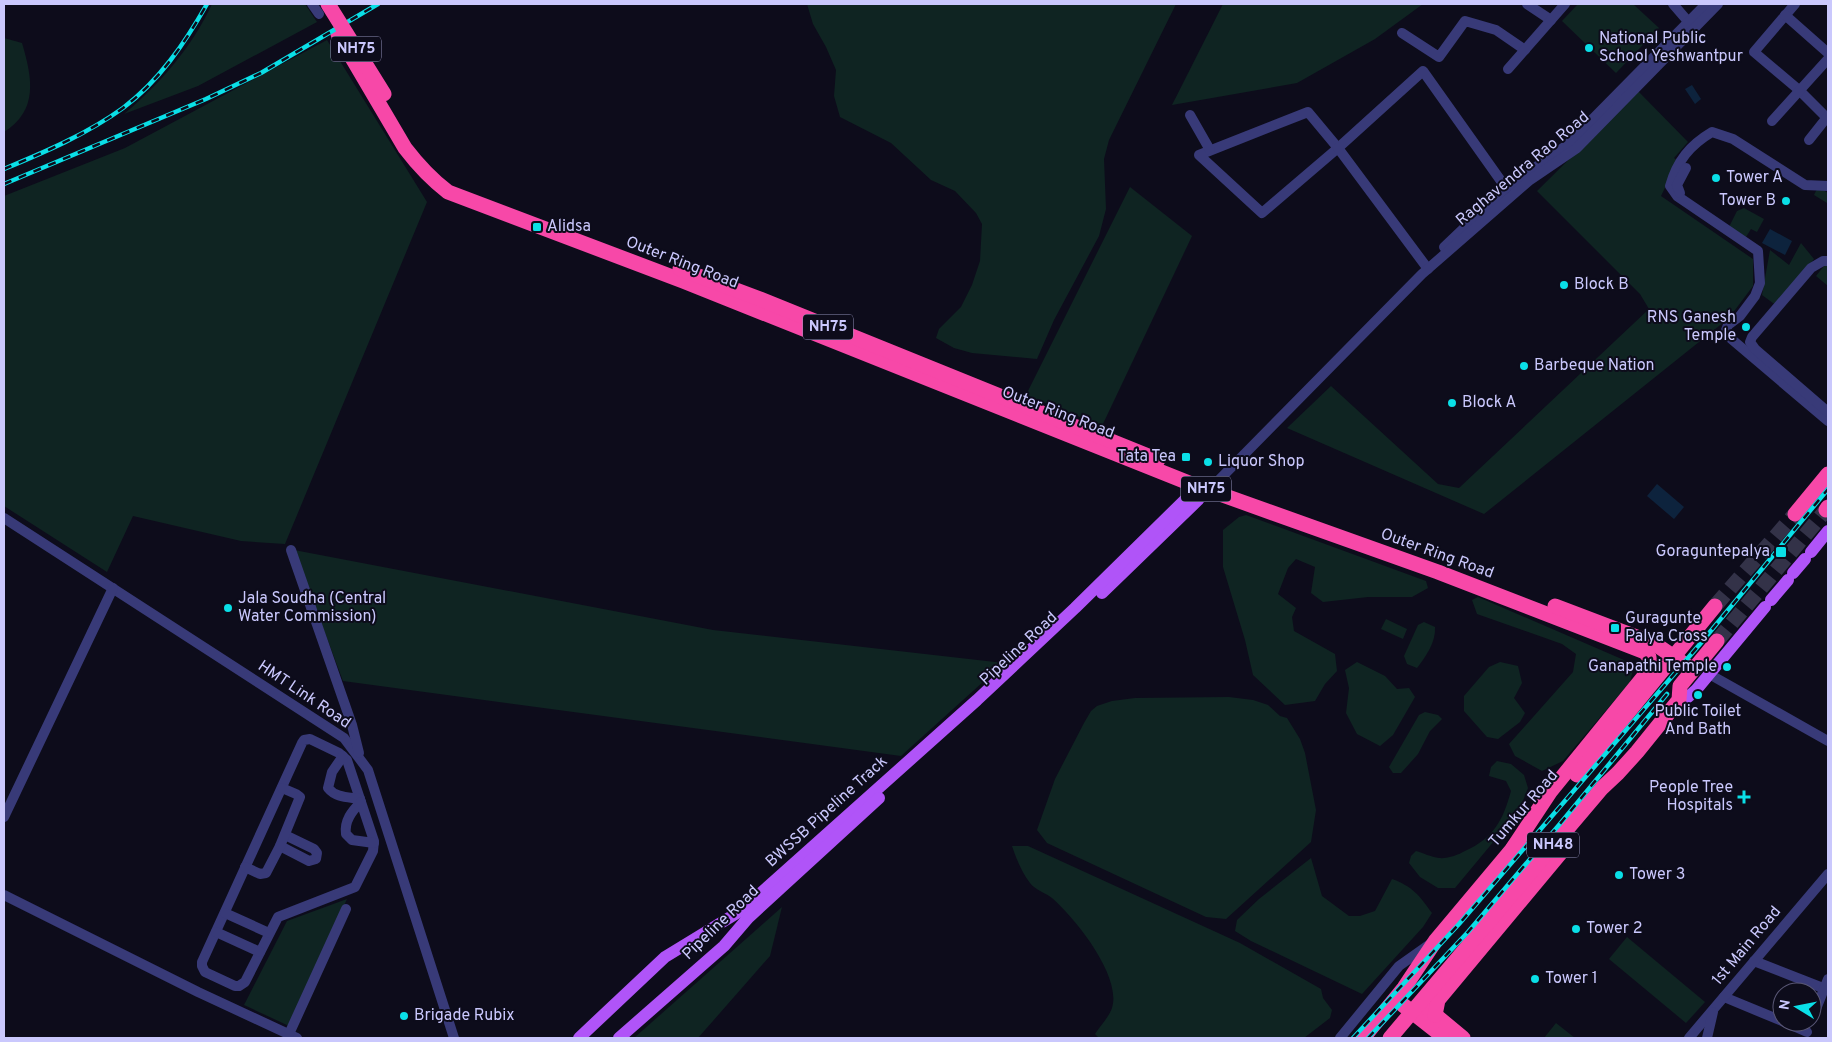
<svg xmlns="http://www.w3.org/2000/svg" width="1832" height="1042" viewBox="0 0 1832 1042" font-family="Overpass,sans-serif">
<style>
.green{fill:#0f2422}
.water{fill:#0d233d}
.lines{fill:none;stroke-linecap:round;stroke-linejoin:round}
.highway-tunnel{stroke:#333248;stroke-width:15;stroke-dasharray:15 8;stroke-linecap:butt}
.minor{stroke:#383a78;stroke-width:10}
.major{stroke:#b054f8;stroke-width:12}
.highway{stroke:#f748a8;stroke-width:15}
.rail-casing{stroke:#0adfe7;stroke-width:4.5}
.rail{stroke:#0d0c1b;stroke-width:2.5;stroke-dasharray:8;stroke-linecap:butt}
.highway-bridge{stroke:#f748a8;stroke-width:15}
.poi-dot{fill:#0adfe7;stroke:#0d0c1b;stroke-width:2}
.labels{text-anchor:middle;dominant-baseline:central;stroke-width:4;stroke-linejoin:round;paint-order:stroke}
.shield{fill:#0d0c1b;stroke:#9190b9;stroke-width:1}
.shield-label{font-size:15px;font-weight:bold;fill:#cac8fd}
.poi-label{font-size:16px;fill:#cac8fd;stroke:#0d0c1b;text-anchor:start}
.street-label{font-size:16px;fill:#cac8fd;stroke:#0d0c1b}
</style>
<rect width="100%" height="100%" fill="#0d0c1b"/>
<g class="green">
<path d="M 212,4 L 305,4 L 317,22 L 198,86 L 124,114 C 161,83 192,47 212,4 Z"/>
<path d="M 807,4 L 1176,4 L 1109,140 L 1104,159 L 1106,209 L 1099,236 L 1054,320 L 1037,359 L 972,353 L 954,348 L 936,338 L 939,329 L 961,307 L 972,285 L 980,261 L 982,224 L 976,213 L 955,191 L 931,180 L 891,143 L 840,117 L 834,96 L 836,70 L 826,47 L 813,24 Z"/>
<path d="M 1223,4 L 1423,4 L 1375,39 L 1297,83 L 1172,105 Z"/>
<path d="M 1578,4 L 1633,4 L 1659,28 L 1616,73 L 1562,21 Z"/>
<path d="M 4,38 L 22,43 C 32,77 39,110 4,132 Z"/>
<path d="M 327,40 L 427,202 L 285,544 L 241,541 L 133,516 L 107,572 L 4,506 L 4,196 L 125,148 Z"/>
<path d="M 1638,91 L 1688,142 L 1674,158 L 1678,161 L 1661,196 L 1753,259 L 1753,286 L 1729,318 L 1484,514 L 1287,428 L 1331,386 L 1438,484 L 1459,488 L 1649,309 L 1640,294 L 1537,191 Z"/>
<path d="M 1130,187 L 1192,236 L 1102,426 L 1026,395 Z"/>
<path d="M 1818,187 L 1828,193 L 1827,203 L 1814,195 Z"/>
<path d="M 1744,208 L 1764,219 L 1757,232 L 1751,229 L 1746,237 L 1729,227 L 1737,211 Z"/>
<path d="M 1801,243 L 1814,259 L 1777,306 L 1762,295 L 1770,250 L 1789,265 Z"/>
<path d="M 1827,262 L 1828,263 L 1828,286 L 1816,276 Z"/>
<path d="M 1246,515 L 1426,581 L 1428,588 L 1412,597 L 1368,597 L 1323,602 L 1311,593 L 1315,567 L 1296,559 L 1288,568 L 1278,594 L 1296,608 L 1292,617 L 1294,631 L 1335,654 L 1337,671 L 1325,684 L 1315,701 L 1285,705 L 1253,675 L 1245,640 L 1223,567 L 1223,530 L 1239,517 Z"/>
<path d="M 294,550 L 713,630 L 1004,663 L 901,756 L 343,681 Z"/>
<path d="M 1478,597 L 1624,660 L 1633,670 L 1630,682 L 1563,761 L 1542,771 L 1515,756 L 1509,744 L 1573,672 L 1576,654 L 1562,644 L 1477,614 L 1472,600 Z"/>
<path d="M 1386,619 L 1407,629 L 1403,639 L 1381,629 Z"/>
<path d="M 1424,622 L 1435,627 C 1436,642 1426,656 1417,668 L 1407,664 L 1404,656 L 1418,625 Z"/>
<path d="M 1357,662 L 1385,676 L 1397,689 L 1409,688 L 1415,697 L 1393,735 L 1380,746 L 1357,734 L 1346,713 L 1349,688 L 1345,670 Z"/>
<path d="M 1500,662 L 1518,666 L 1522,683 L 1514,698 L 1525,713 L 1520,722 L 1498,739 L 1487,737 L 1464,711 L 1464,696 L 1489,667 Z"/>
<path d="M 1229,697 L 1253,700 L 1268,705 L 1280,716 L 1287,718 L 1300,739 L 1305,753 L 1316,810 L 1311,842 L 1226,919 L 1206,917 L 1047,843 L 1037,830 L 1055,779 L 1084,723 L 1091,711 L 1097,706 L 1112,701 L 1135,698 Z"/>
<path d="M 1425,712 L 1438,715 L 1442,719 L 1430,731 L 1418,754 L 1401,773 L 1393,773 L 1389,767 L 1419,715 Z"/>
<path d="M 1497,761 L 1511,764 L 1524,775 L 1528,788 L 1519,811 L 1455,888 L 1438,888 L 1420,877 L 1409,863 L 1411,856 L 1416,851 C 1423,853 1431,857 1439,858 C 1447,859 1458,855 1465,851 C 1494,838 1503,820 1511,791 L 1506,781 L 1489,776 L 1491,767 Z"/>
<path d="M 1012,846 L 1028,846 L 1240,943 L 1321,989 L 1323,998 L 1332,1010 L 1330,1018 L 1304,1038 L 1099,1038 L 1095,1034 C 1100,1026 1109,1017 1112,1008 C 1122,976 1075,918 1052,898 C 1046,893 1035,890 1030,883 C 1022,873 1016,858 1012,846 Z"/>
<path d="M 1311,858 L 1322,896 L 1349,916 L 1360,916 L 1375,911 L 1392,879 C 1412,886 1420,896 1432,913 L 1423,927 L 1362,994 L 1251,941 L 1235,931 L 1237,920 L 1259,899 Z"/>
<path d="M 347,899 L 289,1026 L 244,1005 L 287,921 Z"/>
<path d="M 782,907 L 770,956 L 698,1038 L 634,1038 Z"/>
<path d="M 1627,937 L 1705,1002 L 1686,1023 L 1609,959 Z"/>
<path d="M 1556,1023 L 1575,1038 L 1544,1038 Z"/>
</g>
<g class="water">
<path d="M 1692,85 L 1701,99 L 1695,104 L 1685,89 Z"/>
<path d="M 1770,229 L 1792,241 L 1785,255 L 1762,243 Z"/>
<path d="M 1657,484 L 1684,507 L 1674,519 L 1647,496 Z"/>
</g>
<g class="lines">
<g class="highway-tunnel">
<path d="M 1715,606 L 1795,514"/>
<path d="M 1717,641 L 1826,510"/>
</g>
<g class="minor">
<path d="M 312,4 L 319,14"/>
<path d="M 1527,4 L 1551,20"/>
<path d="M 1673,4 L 1692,26"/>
<path d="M 1795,4 L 1754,52 L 1799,90 L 1828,119"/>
<path d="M 1785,15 L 1828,53"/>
<path d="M 1402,33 L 1439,57 L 1465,21 L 1496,30 L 1525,50"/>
<path d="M 1508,69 L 1565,4"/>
<path d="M 1308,112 L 1338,148 L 1262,213 L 1199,155 Z"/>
<path d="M 1190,115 L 1210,150"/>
<path d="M 1772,121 L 1828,59"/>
<path d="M 1809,140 L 1828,116"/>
<path d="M 1828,186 L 1805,185 L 1733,139 L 1712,132 C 1690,145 1677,161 1670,186 L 1677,196 L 1758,251 L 1760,283 L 1755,296 L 1740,316 L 1728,325 L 1726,330 L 1729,337 L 1828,421"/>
<path d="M 1680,193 L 1677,185 L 1686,168"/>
<path d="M 1444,247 L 1506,188 L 1567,145 L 1706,4"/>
<path d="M 1828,261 L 1823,261 L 1811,268 L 1752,337 L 1750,342 L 1755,349 L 1828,412"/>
<path d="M 1428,269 L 1338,148 L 1423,71 L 1506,188"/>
<path d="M 1217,482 L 1422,274 L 1530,180 L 1577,148 L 1718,4"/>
<path d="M 4,518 L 344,738 L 368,770 L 454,1038"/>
<path d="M 291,550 L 352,725 L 359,753"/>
<path d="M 1709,674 L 1828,741"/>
<path d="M 310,739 L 339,753 L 347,760 L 374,841 L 373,851 L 355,887 L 278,917 L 245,982 L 239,986 L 235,986 L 205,972 L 202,966 L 202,962 L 302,743 L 304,740 Z"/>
<path d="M 343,756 L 332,772 L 328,788 C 336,798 348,797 360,799"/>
<path d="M 361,802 C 352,811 344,821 346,834 L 352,840 L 374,843"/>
<path d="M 4,817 L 113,588"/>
<path d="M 280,846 L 309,861 L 316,859 L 317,853 L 314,849 L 285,835"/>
<path d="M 245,867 L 260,874 L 266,873 L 280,846 L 300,797 L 296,794 L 282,788"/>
<path d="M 4,895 L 198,992 L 297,1038"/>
<path d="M 225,913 L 269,933"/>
<path d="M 216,932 L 260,952"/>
<path d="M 1754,961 L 1828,990"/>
<path d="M 1724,997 L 1782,1021"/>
<path d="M 1812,1019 L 1828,979"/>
<path d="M 1784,1022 L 1807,1032"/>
<path d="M 289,1034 L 346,909"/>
<path d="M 1340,1038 L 1399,966 L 1430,944"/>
<path d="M 1689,1038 L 1828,874"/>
<path d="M 1707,1038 L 1713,1012"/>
</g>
<g class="major">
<path d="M 1811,552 L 1828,531"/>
<path d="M 1793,573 L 1805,559"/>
<path d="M 1102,593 L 1198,500 L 1206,489"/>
<path d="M 1771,600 L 1788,580"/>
<path d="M 1679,700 L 1688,697 L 1696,690 L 1765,607"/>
<path d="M 579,1038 L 665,957 L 742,910 L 977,700 L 1075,608 L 1190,495 L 1206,489"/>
<path d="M 619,1038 L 724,946 L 748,918 L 879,798"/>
</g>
<g class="highway">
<path d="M 338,34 L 405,148 C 418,165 431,179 448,192 L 683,281 L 1189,483 L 1438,572 L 1645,652 L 1649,657 L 1650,669 L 1550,792 L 1513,848"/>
<path d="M 680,269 L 760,299 L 1158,460"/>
<path d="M 1826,510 L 1828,507"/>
<path d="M 1795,514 L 1828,474"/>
<path d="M 1555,606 L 1655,644 L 1693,670"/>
<path d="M 1577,775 L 1715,606"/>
<path d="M 1403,1005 L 1445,1038"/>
<path d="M 1428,1009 L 1463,1038"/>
<path d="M 1435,1015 L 1438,1000 L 1563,850"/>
<path d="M 1363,1038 L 1404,988 L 1436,940 L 1519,841"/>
<path d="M 1390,1038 L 1602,788 L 1618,773 L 1637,752 L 1679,700 L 1680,686 L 1717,641"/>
</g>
<g class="rail-casing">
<g id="rail">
<path d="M 4,169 C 45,152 87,134 123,108 C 159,81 185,43 207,4"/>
<path d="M 4,184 L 206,99 L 261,73 L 378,4"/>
<path d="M 1353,1038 L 1459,924 L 1700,644 L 1828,489"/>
<path d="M 1368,1038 L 1468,932 L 1559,825 L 1667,694"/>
</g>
</g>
<use href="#rail" class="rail"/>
<path class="highway-bridge" d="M 328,4 L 384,94"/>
</g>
<g class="poi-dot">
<circle cx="1589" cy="48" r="5"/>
<circle cx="1716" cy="178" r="5"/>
<circle cx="1786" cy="201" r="5"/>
<rect x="532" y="222" width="10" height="10" rx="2.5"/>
<circle cx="1564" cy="285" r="5"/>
<circle cx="1746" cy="327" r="5"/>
<circle cx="1524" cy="366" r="5"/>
<circle cx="1452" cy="403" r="5"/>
<rect x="1181" y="452" width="10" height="10" rx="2.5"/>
<circle cx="1208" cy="462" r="5"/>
<rect x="1775" y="546" width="12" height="12" rx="2.5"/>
<circle cx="228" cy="608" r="5"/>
<rect x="1610" y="623" width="10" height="10" rx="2.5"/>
<circle cx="1727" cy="667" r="5"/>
<circle cx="1698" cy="695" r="5"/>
<path d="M1741.5 789.5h5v5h5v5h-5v5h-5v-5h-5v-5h5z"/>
<circle cx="1619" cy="875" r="5"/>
<circle cx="1576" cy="929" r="5"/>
<circle cx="1535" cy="979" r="5"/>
<circle cx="404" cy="1016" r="5"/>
</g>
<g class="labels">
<g class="shield">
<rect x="331" y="36.5" width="50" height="25" rx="4"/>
<rect x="803" y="314.5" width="50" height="25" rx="4"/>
<rect x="1181" y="476.5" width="50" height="25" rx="4"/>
<rect x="1527" y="832.5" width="52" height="25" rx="4"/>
</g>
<g class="shield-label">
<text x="356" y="49">NH75</text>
<text x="828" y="327">NH75</text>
<text x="1206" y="489">NH75</text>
<text x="1553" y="845">NH48</text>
</g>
<g class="poi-label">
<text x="1599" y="39">National Public<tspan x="1599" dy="18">School Yeshwantpur</tspan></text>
<text x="1726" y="178">Tower A</text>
<text x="1776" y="201" text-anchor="end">Tower B</text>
<text x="547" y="227">Alidsa</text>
<text x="1574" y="285">Block B</text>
<text x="1736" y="318" text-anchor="end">RNS Ganesh<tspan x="1736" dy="18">Temple</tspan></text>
<text x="1534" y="366">Barbeque Nation</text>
<text x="1462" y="403">Block A</text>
<text x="1176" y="457" text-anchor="end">Tata Tea</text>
<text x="1218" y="462">Liquor Shop</text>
<text x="1770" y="552" text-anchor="end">Goraguntepalya</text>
<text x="238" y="599">Jala Soudha (Central<tspan x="238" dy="18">Water Commission)</tspan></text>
<text x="1625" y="619">Guragunte<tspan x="1625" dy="18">Palya Cross</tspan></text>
<text x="1717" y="667" text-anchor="end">Ganapathi Temple</text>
<text x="1698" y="712" text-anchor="middle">Public Toilet<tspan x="1698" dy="18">And Bath</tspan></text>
<text x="1733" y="788" text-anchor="end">People Tree<tspan x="1733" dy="18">Hospitals</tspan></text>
<text x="1629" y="875">Tower 3</text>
<text x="1586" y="929">Tower 2</text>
<text x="1545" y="979">Tower 1</text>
<text x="414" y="1016">Brigade Rubix</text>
</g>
<g class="street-label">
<text transform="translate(1523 169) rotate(-40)">Raghavendra Rao Road</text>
<text transform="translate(682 263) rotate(21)">Outer Ring Road</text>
<text transform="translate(1058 413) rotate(21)">Outer Ring Road</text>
<text transform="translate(1437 554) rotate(20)">Outer Ring Road</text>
<text transform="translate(1019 649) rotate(-43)">Pipeline Road</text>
<text transform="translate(304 695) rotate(34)">HMT Link Road</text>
<text transform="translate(1524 809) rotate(-49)">Tumkur Road</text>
<text transform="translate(827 812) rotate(-42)">BWSSB Pipeline Track</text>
<text transform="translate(721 923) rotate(-44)">Pipeline Road</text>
<text transform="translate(1747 946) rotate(-50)">1st Main Road</text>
</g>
</g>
<rect width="1832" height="1042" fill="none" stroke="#cac8fd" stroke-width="10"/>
<g transform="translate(1797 1007) rotate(280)"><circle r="24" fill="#0d0c1b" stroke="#595775"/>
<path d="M0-4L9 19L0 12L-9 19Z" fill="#0adfe7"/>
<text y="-8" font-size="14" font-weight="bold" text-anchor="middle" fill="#cac8fd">N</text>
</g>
</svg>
